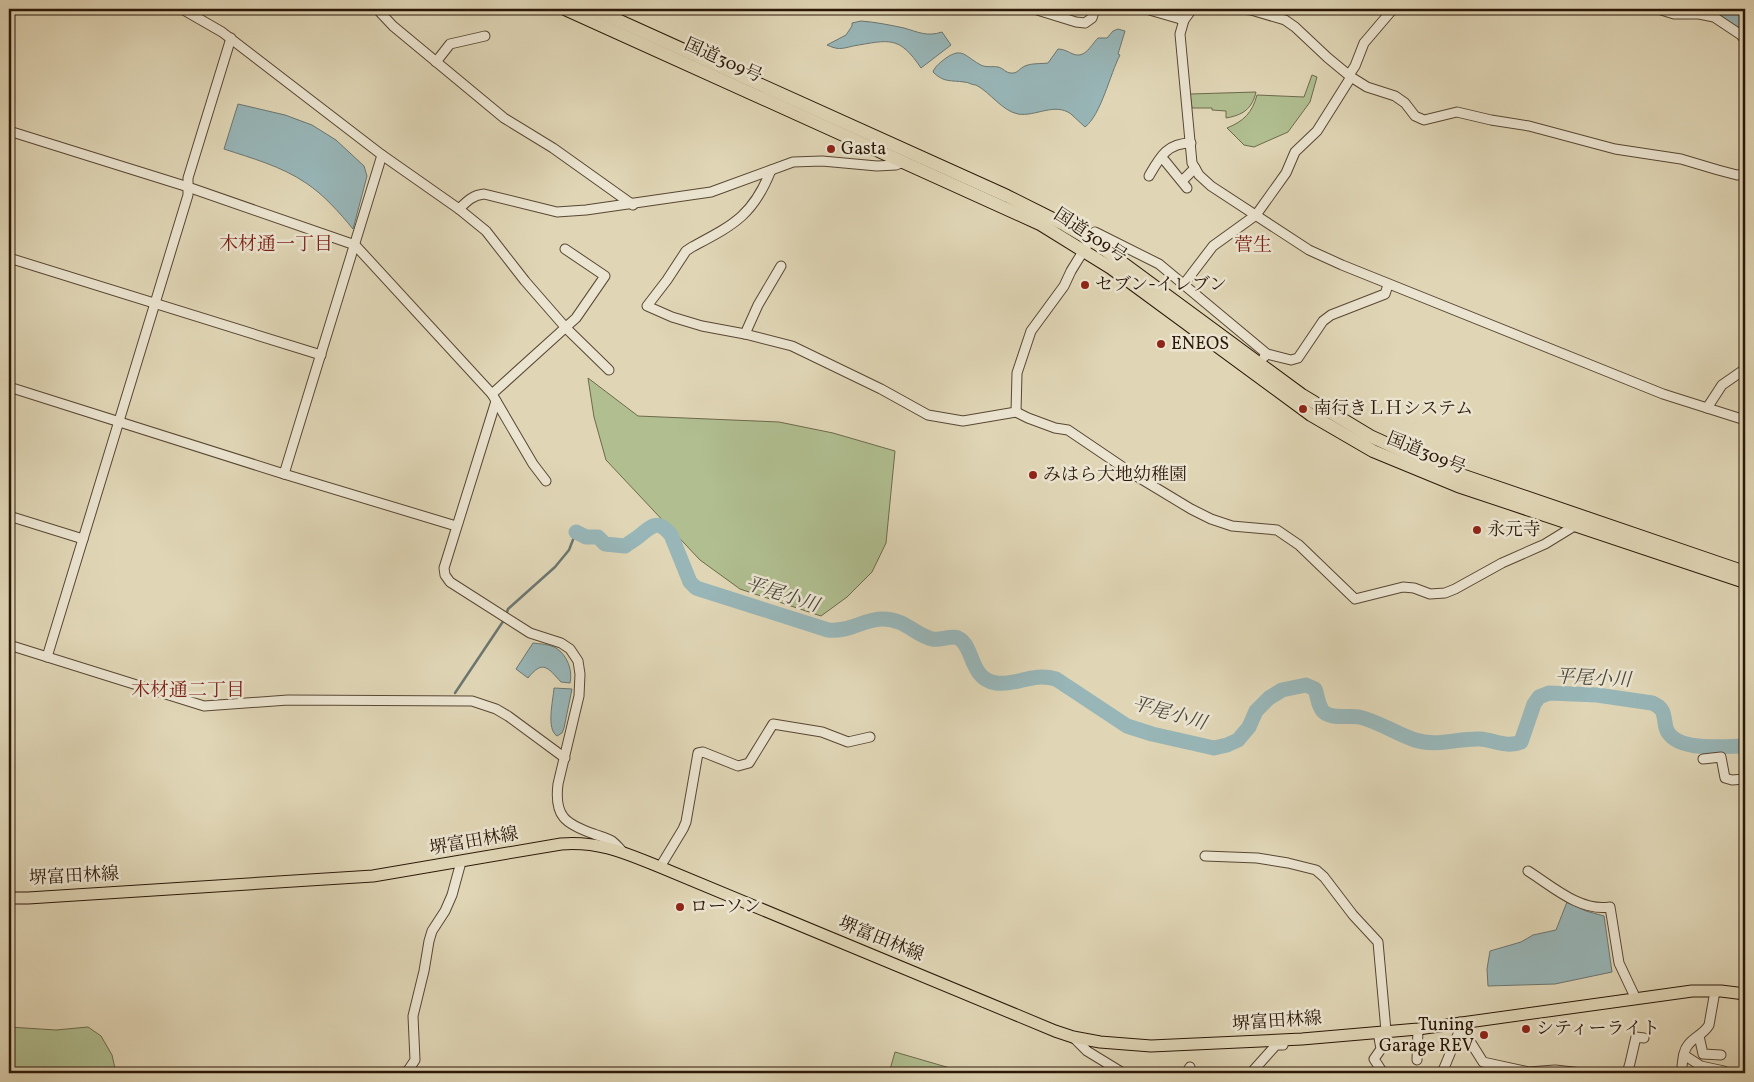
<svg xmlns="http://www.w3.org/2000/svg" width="1754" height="1082" viewBox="0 0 1754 1082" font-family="Vollkorn,'Noto Serif JP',serif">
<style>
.green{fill:#b0be90;stroke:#6d6a4c}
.water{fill:#98b6b8;stroke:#6c7671}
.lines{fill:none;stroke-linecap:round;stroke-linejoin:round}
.stream{stroke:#6c7671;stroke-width:2.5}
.river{stroke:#98b6b8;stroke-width:15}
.minor-casing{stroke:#584733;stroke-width:11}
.major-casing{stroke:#2a1707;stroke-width:13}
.highway-casing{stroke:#2a1707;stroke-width:14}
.minor{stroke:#ebe4d0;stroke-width:9}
.major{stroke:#e0d6b6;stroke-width:11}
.highway{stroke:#e0d6b6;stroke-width:12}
.poi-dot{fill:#8f2418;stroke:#ebe4d0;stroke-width:2}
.labels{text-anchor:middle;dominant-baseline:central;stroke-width:5;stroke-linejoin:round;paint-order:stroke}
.street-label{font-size:18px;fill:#2a1707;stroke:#ebe4d0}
.poi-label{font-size:18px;fill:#2a1707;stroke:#ebe4d0;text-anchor:start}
.neighbourhood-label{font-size:19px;fill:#7a1f14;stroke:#ebe4d0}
.water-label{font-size:19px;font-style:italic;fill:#4b473c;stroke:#ebe4d0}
</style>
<rect width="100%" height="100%" fill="#e0d6b6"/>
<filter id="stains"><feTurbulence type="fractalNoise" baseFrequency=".004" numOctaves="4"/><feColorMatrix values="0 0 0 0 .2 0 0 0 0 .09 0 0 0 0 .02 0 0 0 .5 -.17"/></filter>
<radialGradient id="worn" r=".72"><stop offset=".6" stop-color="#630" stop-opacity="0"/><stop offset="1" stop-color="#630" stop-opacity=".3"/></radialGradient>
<g class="green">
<path d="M 1312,75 L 1317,77 L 1310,102 L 1288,132 L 1254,147 L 1244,145 L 1227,128 C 1244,121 1252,113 1257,95 L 1304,97 Z"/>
<path d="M 1256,92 C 1252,109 1243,115 1226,118 L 1226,111 L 1212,110 L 1212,108 L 1192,108 L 1190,94 Z"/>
<path d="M 588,378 L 638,416 L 779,422 L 833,433 L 895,451 L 886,543 L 872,572 L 847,597 L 821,616 L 740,589 L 700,560 L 606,460 L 594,417 Z"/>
<path d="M 9,1027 L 56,1030 L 88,1027 L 101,1036 L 112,1055 L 116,1073 L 9,1073 Z"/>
<path d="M 895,1052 L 967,1073 L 889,1073 Z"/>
</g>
<g class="water">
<path d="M 861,21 C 875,22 890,25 904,28 C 918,32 927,37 942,32 L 951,45 L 921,68 C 899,35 889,40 853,46 C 841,49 838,50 827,45 L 846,35 L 852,26 L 852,23 Z"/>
<path d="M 1118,29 L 1125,31 L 1118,54 L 1120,55 C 1110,74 1101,115 1085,127 C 1080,123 1076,118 1071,114 C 1055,102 1035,117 1018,114 C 1002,111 990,92 976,85 C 971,85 969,82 964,82 C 951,80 944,83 933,72 C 935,66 941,62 946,58 C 962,47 965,56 979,64 C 985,68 991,66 998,67 C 1003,68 1006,73 1011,73 C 1017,74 1020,68 1025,66 C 1032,63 1040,64 1048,63 L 1058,49 C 1064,49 1068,52 1073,54 C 1085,59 1091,45 1098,38 L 1107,38 L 1113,31 Z"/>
<path d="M 238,104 L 285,115 L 312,125 L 336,140 L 364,166 L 367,176 L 353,229 C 339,212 324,195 306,183 C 281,166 251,158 224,149 Z"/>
<path d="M 533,643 C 540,644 549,644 556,648 C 567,655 573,670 570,683 L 561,682 C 548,668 543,659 528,678 L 516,669 Z"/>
<path d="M 554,688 L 572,689 L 564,728 L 562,733 L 557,736 C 546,729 553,701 554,688 Z"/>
<path d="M 1567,902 L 1586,911 L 1604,916 L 1612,972 L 1555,984 L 1488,986 L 1487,969 L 1490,951 L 1521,942 L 1533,935 L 1556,930 Z"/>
</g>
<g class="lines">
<g class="stream">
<path d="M 506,615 L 508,609 L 555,567 L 569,550 L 576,532"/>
<path d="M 455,693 L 504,620"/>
</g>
<g class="river">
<path d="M 1721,9 L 1725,10 L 1745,25"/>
<path d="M 576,532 L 586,537 L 598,537 L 605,544 L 625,546 C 629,543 634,540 638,537 C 652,526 657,518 671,535 L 690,582 L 696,588 L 828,630 C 851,632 863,619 883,619 C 905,619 915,635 932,639 C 940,641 952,635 958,638 C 974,645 969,679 996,683 C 1017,686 1032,672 1056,679 L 1127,726 L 1152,734 L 1214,748 L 1227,745 L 1238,740 L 1249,727 L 1256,711 L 1269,698 L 1282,690 L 1306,685 L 1315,689 C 1318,697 1318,708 1325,713 C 1334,719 1349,715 1359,717 C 1378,721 1396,734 1415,740 C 1437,747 1458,738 1480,739 C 1495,740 1506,748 1521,742 L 1534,704 L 1539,697 L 1549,693 L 1597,695 L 1652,703 C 1666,709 1663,715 1666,728 C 1674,753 1725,746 1745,746"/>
</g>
<g class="minor-casing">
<g id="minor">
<path d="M 377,9 L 393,26 L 504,118 L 553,148 L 633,205"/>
<path d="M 951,9 L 973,9"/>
<path d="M 1034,9 L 1076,22 L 1085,23 L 1092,18 L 1095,9"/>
<path d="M 1146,9 L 1184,20"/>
<path d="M 1192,9 L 1184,20 L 1180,34 L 1192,163 L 1199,175 L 1211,186 L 1309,250 L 1342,265 L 1663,394 L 1745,420"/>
<path d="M 1241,9 L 1251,10 L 1285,20 L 1295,27 L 1328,58 L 1351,77 L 1367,87 L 1395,96 L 1405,103 L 1415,116 L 1424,120 L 1457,112 L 1491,120 L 1529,126 L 1615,149 L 1681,159 L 1718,170 L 1737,175 L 1745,174"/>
<path d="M 1658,9 L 1674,14 L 1699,14 L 1714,17 L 1741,35 L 1745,40"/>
<path d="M 1739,9 L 1745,13"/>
<path d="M 9,17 L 11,9"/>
<path d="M 436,62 L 450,44 L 485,36"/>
<path d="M 1349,75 L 1355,66 L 1364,43 L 1393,9"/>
<path d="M 9,131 L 185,186 L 355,245 L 492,394 L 533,464 L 546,481"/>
<path d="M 382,155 L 459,209 L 486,231 L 525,281 L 566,328 L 609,370"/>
<path d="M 1165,161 L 1187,188"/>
<path d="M 771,170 C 753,216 733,225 692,247 L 686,251 L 667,280 L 647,306 L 672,317 L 702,326 L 745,334 L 792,346 L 881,389 L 928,415 L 963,421 L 1016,412 L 1028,418 L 1055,428 L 1068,430 L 1133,474 L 1191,509 L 1211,519 L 1232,526 L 1277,530 L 1299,545 L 1355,599 L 1403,587 L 1414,588 L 1430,594 L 1445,593 L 1455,589 L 1502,563 L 1545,544 L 1576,525 L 1577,523"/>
<path d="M 1149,176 C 1160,157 1167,143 1191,143"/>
<path d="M 1182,181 L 1195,168"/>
<path d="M 459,209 C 467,201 473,195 484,194 L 557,212 L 586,210 L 711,192 L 793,162 L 822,161 L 877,166 L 896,165 L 903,162"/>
<path d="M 9,258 L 321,355"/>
<path d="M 1184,284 L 1213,246 L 1256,215 L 1286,173 L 1295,152 L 1317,131 L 1351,77"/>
<path d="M 745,334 L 758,305 L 781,266"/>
<path d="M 1264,357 L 1267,354 L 1291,360 L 1298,358 L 1323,321 L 1331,315 L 1385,294 L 1388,285"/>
<path d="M 9,387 L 284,474 L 382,155 L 222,32 L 182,9"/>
<path d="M 492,394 L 576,318 L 605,276 L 565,249"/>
<path d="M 496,401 L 444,568 L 445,575 L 450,582 L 530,633 L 561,643 L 570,649 L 578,661 L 580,674 L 579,696 L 558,784 C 554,816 565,824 594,834 C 599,836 607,838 612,841 C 616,844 620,849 623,852"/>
<path d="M 1707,408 L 1722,385 L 1745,369"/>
<path d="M 1016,412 L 1017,373 L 1031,331 L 1064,286 L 1071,271 L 1095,232 L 1159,264 L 1267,354"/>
<path d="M 284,474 L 456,526"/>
<path d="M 9,516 L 83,539"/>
<path d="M 9,645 L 204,706 L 288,700 L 472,701 L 496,709 L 508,716 L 565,758"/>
<path d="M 47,657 L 188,195 L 188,178 L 231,38"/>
<path d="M 1703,759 L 1721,757 L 1725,778 L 1732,780 L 1745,779"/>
<path d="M 1205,856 L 1257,858 L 1288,863 L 1316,870 L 1324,877 L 1353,915 L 1378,942 L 1386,1031"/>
<path d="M 660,867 L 683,829 L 686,822 L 698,753 L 703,752 L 738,766 L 749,763 L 773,724 L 822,732 L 848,742 L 870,737"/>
<path d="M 1528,871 C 1552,886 1580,912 1610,907 L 1619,963 L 1636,999"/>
<path d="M 1460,1022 L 1461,1027 L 1483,1062 L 1529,1072 L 1555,1070 L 1582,1073"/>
<path d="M 1378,1032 L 1381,1049 L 1374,1059 L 1383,1073"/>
<path d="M 1699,1036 L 1703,1054 L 1721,1055"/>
<path d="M 1073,1037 L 1087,1051 L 1123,1073"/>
<path d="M 1684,1055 L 1701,1066 L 1724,1071"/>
<path d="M 1417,1060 L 1418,1029"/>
<path d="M 396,1073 L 407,1072 L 415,1060 L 413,1016 L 424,971 L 429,941 L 432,931 L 445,911 L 452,895 L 461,862"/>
<path d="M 1186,1073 L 1190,1067"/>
<path d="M 1251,1073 L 1276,1045 L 1283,1045 L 1284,1042"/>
<path d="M 1442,1073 L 1461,1027"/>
<path d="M 1627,1073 L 1630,1063 L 1636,1037 L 1644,1038"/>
<path d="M 1681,1073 C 1683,1064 1682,1052 1688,1045 C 1694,1037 1704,1034 1709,1025 L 1715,991"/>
</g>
</g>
<g class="major-casing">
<path id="major" d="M 9,898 L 28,898 L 373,876 L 561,844 C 600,841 625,853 660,867 L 1055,1031 L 1073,1037 L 1100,1042 L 1151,1046 L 1302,1039 L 1418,1029 L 1692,991 L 1721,991 L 1745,994"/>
</g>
<g class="highway-casing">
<g id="highway">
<path d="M 565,9 L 1040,224 L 1111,268 L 1311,415 L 1373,451 L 1458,486 L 1745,582"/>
<path d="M 593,9 L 1007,196 L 1065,225 L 1097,244 L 1302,395 L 1370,436 L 1438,467 L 1745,572"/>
</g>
</g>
<use href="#minor" class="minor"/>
<use href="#major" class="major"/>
<use href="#highway" class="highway"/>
</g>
<g class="poi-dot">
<circle cx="831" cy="149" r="5"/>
<circle cx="1085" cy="285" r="5"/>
<circle cx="1161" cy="344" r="5"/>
<circle cx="1303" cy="409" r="5"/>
<circle cx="1033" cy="475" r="5"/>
<circle cx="1477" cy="530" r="5"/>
<circle cx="680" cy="907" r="5"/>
<circle cx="1526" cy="1029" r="5"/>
<circle cx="1484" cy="1035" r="5"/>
</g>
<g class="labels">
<g class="street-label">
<text transform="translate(723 61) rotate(24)">国道309号</text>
<text transform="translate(1090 236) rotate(33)">国道309号</text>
<text transform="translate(1426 454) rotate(22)">国道309号</text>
<text transform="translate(474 842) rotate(-10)">堺富田林線</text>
<text transform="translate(74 877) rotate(-3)">堺富田林線</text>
<text transform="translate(881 940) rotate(22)">堺富田林線</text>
<text transform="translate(1277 1022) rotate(-4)">堺富田林線</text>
</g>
<g class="poi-label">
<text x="841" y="149">Gasta</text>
<text x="1095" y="285">セブン-イレブン</text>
<text x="1171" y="344">ENEOS</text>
<text x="1313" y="409">南行きＬＨシステム</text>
<text x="1043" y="475">みはら大地幼稚園</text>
<text x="1487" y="530">永元寺</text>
<text x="690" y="907">ローソン</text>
<text x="1474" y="1025" text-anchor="end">Tuning<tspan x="1474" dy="21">Garage REV</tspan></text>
<text x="1536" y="1029">シティーライト</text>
</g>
<g class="neighbourhood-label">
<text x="276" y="245">木材通一丁目</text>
<text x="1253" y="246">菅生</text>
<text x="188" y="691">木材通二丁目</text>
</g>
<g class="water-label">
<text transform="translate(782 595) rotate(18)">平尾小川</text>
<text transform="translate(1593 679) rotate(3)">平尾小川</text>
<text transform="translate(1169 714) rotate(16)">平尾小川</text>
</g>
</g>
<rect width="1754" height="1082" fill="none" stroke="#e0d6b6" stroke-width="30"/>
<rect x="10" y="10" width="1734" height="1062" fill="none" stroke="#2a1707" stroke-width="2.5"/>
<rect x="15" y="15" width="1724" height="1052" fill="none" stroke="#2a1707"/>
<rect width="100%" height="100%" filter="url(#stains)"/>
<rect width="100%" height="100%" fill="url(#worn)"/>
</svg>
